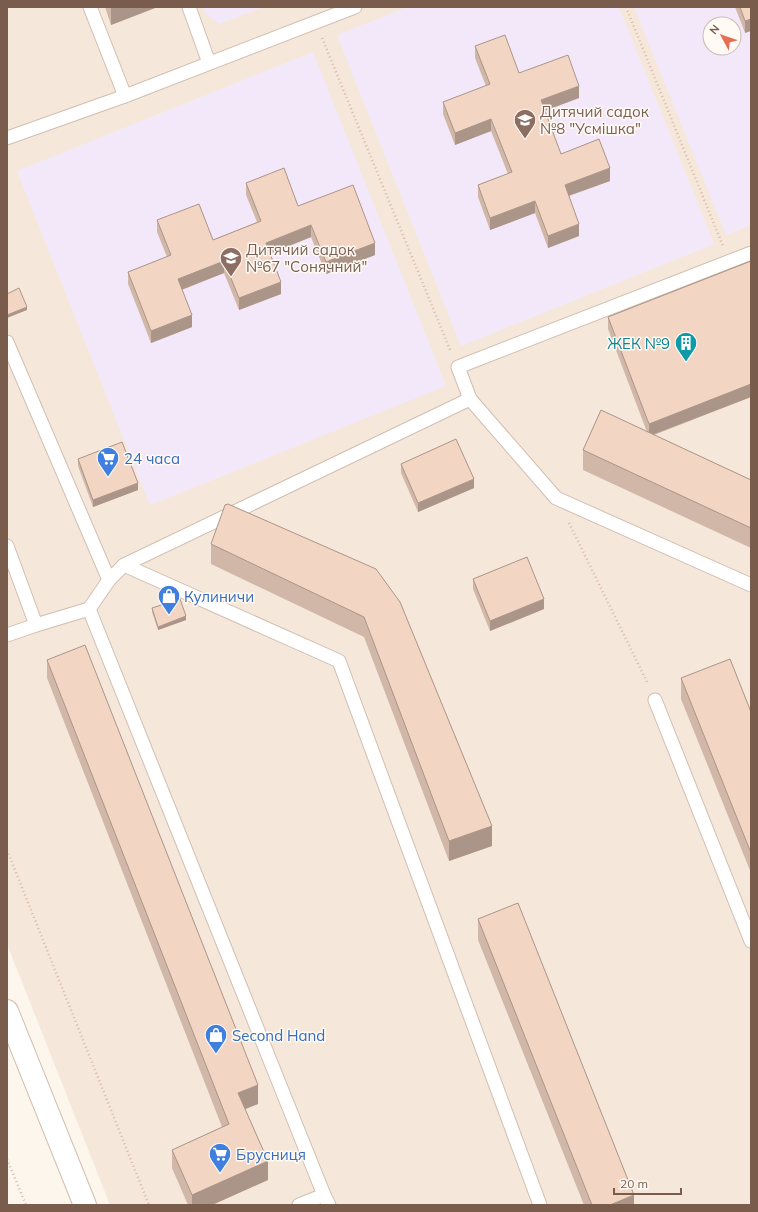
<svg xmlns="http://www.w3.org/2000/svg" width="758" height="1212" viewBox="0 0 758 1212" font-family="Mulish,sans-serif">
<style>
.residential{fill:#f5e8da;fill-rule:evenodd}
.education{fill:#f3e8fa;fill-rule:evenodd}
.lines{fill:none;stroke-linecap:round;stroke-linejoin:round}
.service-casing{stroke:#d1beb0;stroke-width:15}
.tertiary-casing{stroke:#d1beb0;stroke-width:24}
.path{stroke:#d9b8a5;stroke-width:2.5;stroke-dasharray:1 3;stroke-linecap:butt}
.service{stroke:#fff;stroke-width:13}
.tertiary{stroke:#fff;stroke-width:22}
.wall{fill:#d1b7a8}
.shaded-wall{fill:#aa9588}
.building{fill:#f3d5c3;stroke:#aa9588}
.labels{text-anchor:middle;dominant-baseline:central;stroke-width:3;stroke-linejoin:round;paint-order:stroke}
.education-label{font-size:15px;fill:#785e54;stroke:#fffaf3;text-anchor:start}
.culture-label{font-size:15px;fill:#0d838f;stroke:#fffaf3;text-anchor:end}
.shop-label{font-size:15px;fill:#366cbe;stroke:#fffaf3;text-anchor:start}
</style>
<rect width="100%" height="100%" fill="#fdf6ec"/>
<path class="residential" d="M 7,7 L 751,7 L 751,1205 L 110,1205 L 7,944 ZM 710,24 L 734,24 L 734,48 L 710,48 Z"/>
<g class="education">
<path d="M 203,7 L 263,7 L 219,24 L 205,13 Z"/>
<path d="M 407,7 L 619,7 L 714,244 L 461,346 L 337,35 Z"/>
<path d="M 634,7 L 751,7 L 751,225 L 726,235 ZM 710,24 L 734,24 L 734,48 L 710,48 Z"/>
<path d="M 313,52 L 446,386 L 150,505 L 17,171 Z"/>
</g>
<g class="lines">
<g class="service-casing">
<g id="service">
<path d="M 90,7 L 125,96"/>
<path d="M 189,7 L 209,63"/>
<path d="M 7,138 L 125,96 L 355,7"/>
<path d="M 751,253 L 458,367 L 470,399 L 556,498 L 751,585"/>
<path d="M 7,342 L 109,580"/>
<path d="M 7,546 L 36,625 L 7,635"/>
<path d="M 124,565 L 470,399"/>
<path d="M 89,609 L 324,1195"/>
<path d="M 36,625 L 89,609 L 109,580 L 124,565 L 339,661 L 540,1205"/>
<path d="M 655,700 L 751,941"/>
<path d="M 299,1205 L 324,1195 L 329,1205"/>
</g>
</g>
<g class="tertiary-casing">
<path id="tertiary" d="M 7,1011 L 85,1205"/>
</g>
<g class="path">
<path d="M 626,7 L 723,246"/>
<path d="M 322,38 L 451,352"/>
<path d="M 569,523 L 648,684"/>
<path d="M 7,850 L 149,1205"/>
<path d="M 7,1159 L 26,1205"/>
</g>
<use href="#service" class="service"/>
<use href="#tertiary" class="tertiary"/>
</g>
<g class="wall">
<path d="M 105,7 L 155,7 L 155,8 L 111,25 Z"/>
<path d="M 735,7 L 751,7 L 745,33 Z"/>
<path d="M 475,46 L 519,73 L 579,98 L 545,111 L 561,154 L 610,181 L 569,196 L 579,236 L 548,248 L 535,213 L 490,230 L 478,197 L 478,185 L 508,174 L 491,131 L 455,145 L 443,114 L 443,102 L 486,86 L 475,58 Z"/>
<path d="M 246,183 L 298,206 L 375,255 L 326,274 L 311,237 L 270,254 L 281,294 L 239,310 L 224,273 L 182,290 L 192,327 L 151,343 L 128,284 L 128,272 L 167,257 L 157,232 L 157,220 L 213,240 L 257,222 L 246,195 Z"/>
<path d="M 751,261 L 751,397 L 654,435 L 751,480 L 751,548 L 583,470 L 583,450 L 647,432 L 608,329 L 608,317 Z"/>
<path d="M 78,459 L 138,490 L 93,507 L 78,466 Z"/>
<path d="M 401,464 L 474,488 L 418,512 L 401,473 Z"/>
<path d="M 211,544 L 376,569 L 492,846 L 449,861 L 364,637 L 211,564 Z"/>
<path d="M 473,579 L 544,609 L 490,631 L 473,589 Z"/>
<path d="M 152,608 L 186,620 L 158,630 L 152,612 Z"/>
<path d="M 47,660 L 258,1104 L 245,1109 L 268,1180 L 212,1205 L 188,1205 L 172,1168 L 172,1150 L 222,1127 L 47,678 Z"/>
<path d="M 681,678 L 751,712 L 751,873 L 681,699 Z"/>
<path d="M 478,919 L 634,1205 L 584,1205 L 478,940 Z"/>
</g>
<g class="shaded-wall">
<path d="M 111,7 L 155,7 L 155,8 L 111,25 Z"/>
<path d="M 751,19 L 751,31 L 745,33 L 745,21 Z"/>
<path d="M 579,86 L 579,98 L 541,112 L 541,100 Z"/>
<path d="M 491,119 L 491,131 L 455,145 L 455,133 Z"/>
<path d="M 610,168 L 610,181 L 565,197 L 565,185 Z"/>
<path d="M 535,201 L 535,213 L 490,230 L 490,218 Z"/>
<path d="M 579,224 L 579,236 L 548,248 L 548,236 Z"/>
<path d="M 311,225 L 311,237 L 266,255 L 266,243 Z"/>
<path d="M 375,243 L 375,255 L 326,274 L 326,262 Z"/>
<path d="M 224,261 L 224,273 L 178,291 L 178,279 Z"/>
<path d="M 281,282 L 281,294 L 239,310 L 239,298 Z"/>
<path d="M 27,307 L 27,310 L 7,318 L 7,315 Z"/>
<path d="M 192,315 L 192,327 L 151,343 L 151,331 Z"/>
<path d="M 751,384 L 751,397 L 649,436 L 649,424 Z"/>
<path d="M 474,479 L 474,488 L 418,512 L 418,503 Z"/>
<path d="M 138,483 L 138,490 L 93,507 L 93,500 Z"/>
<path d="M 544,599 L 544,609 L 490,631 L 490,621 Z"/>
<path d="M 186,616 L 186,620 L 158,630 L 158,627 Z"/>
<path d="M 492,826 L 492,846 L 449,861 L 449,841 Z"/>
<path d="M 258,1085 L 258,1104 L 238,1112 L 238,1093 Z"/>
<path d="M 268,1161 L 268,1180 L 212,1205 L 192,1205 L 192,1195 Z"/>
<path d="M 634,1195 L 634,1205 L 610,1205 Z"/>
</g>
<g class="building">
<path d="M 740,7 L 751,7 L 751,19 L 745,21 Z"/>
<path d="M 505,35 L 519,73 L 568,55 L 579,86 L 541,100 L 561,154 L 599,139 L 610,168 L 565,185 L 579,224 L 548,236 L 535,201 L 490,218 L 478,185 L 512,172 L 491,119 L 455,133 L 443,102 L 490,84 L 475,46 Z"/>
<path d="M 284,168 L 298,206 L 353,185 L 375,243 L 326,262 L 311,225 L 266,243 L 281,282 L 239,298 L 224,261 L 178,279 L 192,315 L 151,331 L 128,272 L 171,255 L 157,220 L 199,204 L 213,240 L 261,221 L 246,183 Z"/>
<path d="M 751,261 L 751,384 L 649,424 L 608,317 Z"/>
<path d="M 19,288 L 27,307 L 7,315 L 7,294 Z"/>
<path d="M 601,410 L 751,480 L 751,528 L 583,450 Z"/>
<path d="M 456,439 L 474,479 L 418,503 L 401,464 Z"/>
<path d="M 122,442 L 138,483 L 93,500 L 78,459 Z"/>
<path d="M 228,504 L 376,569 L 400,602 L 492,826 L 449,841 L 364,617 L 211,544 L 225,505 Z"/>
<path d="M 527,557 L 544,599 L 490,621 L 473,579 Z"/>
<path d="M 180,599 L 186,616 L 158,627 L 152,608 Z"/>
<path d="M 85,645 L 258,1085 L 238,1093 L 268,1161 L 192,1195 L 172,1150 L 229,1124 L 47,660 Z"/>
<path d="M 730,659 L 751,712 L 751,853 L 681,678 Z"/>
<path d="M 518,903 L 634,1195 L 610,1205 L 592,1205 L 478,919 Z"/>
</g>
<defs>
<g id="school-pin" transform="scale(1.15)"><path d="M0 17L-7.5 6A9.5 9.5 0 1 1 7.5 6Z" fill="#8d6e63" stroke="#fffaf3"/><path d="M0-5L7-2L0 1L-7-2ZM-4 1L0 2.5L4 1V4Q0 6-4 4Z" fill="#fff"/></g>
<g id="building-pin" transform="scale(1.15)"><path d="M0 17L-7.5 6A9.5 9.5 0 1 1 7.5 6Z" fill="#0f9aa8" stroke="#fffaf3"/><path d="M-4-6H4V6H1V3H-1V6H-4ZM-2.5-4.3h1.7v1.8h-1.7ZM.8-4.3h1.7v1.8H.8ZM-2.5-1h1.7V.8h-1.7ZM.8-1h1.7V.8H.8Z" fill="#fff"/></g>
<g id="supermarket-pin" transform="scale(1.15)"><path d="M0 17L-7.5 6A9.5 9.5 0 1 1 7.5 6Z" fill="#3f7fe0" stroke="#fffaf3"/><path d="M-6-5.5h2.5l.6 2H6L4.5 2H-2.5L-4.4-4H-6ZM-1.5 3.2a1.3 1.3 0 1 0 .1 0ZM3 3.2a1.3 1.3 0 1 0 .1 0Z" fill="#fff"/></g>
<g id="shop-pin" transform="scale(1.15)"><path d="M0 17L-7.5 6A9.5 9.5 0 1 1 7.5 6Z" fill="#3f7fe0" stroke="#fffaf3"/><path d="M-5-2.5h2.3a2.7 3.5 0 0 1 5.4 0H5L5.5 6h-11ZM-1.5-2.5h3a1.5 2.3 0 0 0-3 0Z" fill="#fff"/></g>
</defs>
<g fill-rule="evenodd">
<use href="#school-pin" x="525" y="120"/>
<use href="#school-pin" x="231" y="258"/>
<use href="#building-pin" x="686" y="343"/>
<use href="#supermarket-pin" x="108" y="458"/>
<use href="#shop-pin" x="169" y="596"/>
<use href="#shop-pin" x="216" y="1035"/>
<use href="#supermarket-pin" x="220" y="1154"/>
</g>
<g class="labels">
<g class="education-label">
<text x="540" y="111">Дитячий садок<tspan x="540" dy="17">№8 "Усмішка"</tspan></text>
<text x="246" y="249">Дитячий садок<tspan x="246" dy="17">№67 "Сонячний"</tspan></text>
</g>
<g class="culture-label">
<text x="670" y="343">ЖЕК №9</text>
</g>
<g class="shop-label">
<text x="124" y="458">24 часа</text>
<text x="184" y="596">Кулиничи</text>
<text x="232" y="1035">Second Hand</text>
<text x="236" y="1154">Брусниця</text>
</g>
</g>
<rect width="758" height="1212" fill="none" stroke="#7a5c4d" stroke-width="16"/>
<g transform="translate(722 36) rotate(310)"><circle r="19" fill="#fffaf3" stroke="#cabbb1"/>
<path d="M0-3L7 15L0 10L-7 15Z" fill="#e76f51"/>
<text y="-6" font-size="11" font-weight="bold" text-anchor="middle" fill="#7a5c4d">N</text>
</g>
<path d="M614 1188v6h67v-6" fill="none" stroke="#7a5c4d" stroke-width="2"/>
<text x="620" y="1188" font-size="12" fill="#7a5c4d" stroke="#fffaf3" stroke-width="3" paint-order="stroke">20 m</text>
</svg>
